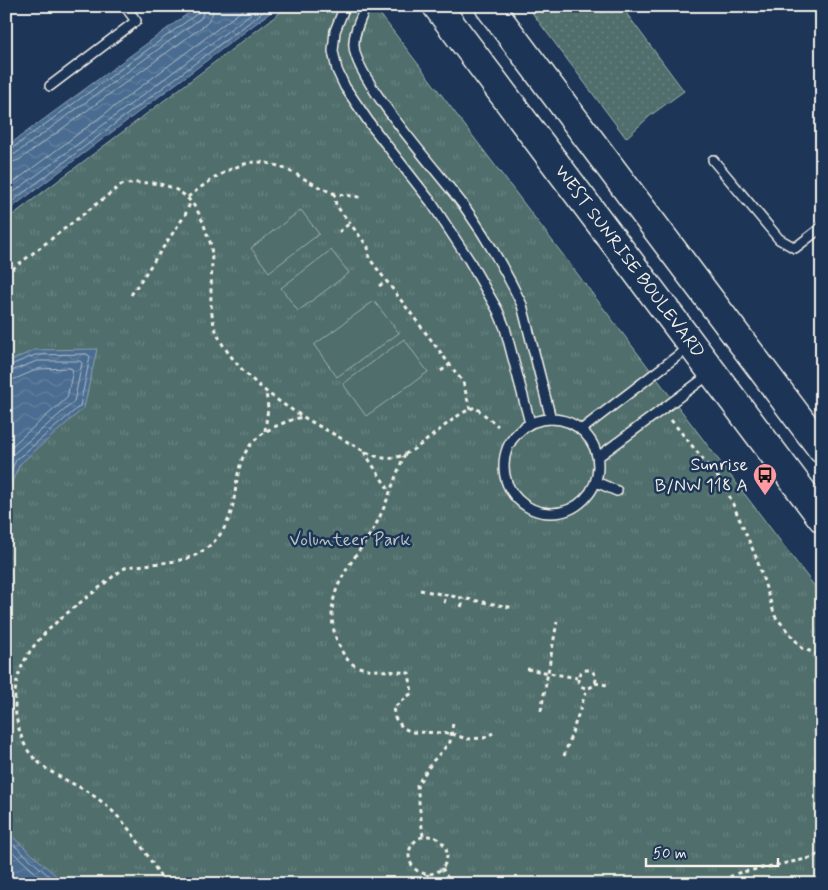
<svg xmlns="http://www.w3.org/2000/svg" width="828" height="890" viewBox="0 0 828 890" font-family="Mynerve,sans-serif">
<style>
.grass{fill:url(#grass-dots);stroke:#a2b0aa}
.park{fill:url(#park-tufts);stroke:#a2b0aa}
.garden{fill:#4f6e6c;stroke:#a2b0aa}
.water{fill:url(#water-waves);stroke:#8ea1b3}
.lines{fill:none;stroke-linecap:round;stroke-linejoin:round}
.shore{stroke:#b0bcc5;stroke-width:1}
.service-casing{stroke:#f4f1e8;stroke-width:12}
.trunk-casing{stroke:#f4f1e8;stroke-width:31}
.path{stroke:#f4f1e8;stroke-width:3;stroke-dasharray:4 4;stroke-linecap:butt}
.service{stroke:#1d3557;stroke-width:9}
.trunk{stroke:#1d3557;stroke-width:28}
.labels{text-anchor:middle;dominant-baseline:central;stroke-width:5;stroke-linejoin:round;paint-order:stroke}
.street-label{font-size:18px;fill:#f4f1e8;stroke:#1d3557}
.poi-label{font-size:18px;fill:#f4f1e8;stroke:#1d3557;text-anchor:end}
.park-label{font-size:18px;fill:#bac3bd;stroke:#1d3557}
</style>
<defs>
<pattern id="grass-dots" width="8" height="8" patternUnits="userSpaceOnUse" patternTransform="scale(1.25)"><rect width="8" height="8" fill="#4f6e6c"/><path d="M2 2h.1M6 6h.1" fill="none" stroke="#698381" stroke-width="1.8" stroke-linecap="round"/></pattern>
<pattern id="park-tufts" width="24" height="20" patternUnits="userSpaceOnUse" patternTransform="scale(1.25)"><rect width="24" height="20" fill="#4f6e6c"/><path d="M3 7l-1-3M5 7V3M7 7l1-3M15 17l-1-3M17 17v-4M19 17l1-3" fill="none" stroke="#698381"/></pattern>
<pattern id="water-waves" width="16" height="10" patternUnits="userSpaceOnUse" patternTransform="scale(1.25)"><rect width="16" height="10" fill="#4a6c90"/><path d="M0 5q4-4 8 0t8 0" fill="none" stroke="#6581a0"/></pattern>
</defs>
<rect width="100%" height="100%" fill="#1d3557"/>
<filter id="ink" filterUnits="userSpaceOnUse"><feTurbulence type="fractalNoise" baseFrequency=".02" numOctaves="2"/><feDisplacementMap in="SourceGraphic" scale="10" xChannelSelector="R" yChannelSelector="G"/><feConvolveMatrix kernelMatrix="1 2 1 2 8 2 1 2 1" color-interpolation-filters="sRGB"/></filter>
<g filter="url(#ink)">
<path class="grass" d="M 527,6 L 621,6 L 684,91 L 651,115 L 626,138 Z"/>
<path class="park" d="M 289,6 L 374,6 L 822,596 L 822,872 L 807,884 L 6,884 L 6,220 Z"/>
<g class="garden">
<path d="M 301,210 L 319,234 L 269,272 L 251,248 Z"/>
<path d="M 331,250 L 349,273 L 298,311 L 281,288 Z"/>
<path d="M 374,301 L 399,333 L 337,377 L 314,345 Z"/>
<path d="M 404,339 L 428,372 L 366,416 L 343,384 Z"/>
</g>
<g class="water">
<path d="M 198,6 L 279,6 L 6,212 L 6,147 Z"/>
<path d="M 97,349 L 84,408 L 20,464 L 6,495 L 6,363 L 34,350 Z"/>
<path d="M 6,831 L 62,881 L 69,884 L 6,884 Z"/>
</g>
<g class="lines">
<g class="shore">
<path d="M 6,150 L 11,149 L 198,13 L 200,6"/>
<path d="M 6,157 L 15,154 L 201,18 L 206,6"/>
<path d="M 6,164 L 19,160 L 206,24 L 212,15 L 214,6"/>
<path d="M 6,188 L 248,6"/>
<path d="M 6,198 L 261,6"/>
<path d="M 6,206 L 271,6"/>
<path d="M 6,367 L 35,355 L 87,354 L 90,357 L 80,406 L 16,460 L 6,482"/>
<path d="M 6,373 L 37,361 L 80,361 L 82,363 L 74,402 L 12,455 L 6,467"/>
<path d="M 6,381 L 15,379 L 38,369 L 71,368 L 73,370 L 67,398 L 6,451"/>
<path d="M 6,838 L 58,884"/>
<path d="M 6,846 L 48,884"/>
</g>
<g class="service-casing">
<g id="service">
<path d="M 345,6 L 335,31 L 333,51 L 337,70 L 345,87 L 371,125 L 431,202 L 469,260 L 498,311 L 505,328 L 530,423"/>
<path d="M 366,6 C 361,18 353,33 354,46 C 355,80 440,174 464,206 C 486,237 506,271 522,305 L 551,419"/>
<path d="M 50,86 L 136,21 L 125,6"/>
<path d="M 713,160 L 779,239 L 795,248 L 822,227"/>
<circle cx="551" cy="466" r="47"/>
<path d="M 581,430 L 689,347"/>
<path d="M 598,457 L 710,374"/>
<path d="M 596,482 L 617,491"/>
</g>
</g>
<g class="trunk-casing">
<g id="trunk">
<path id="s1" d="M 437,6 L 822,518"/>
<path d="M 489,6 L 822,449"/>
</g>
</g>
<g class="path">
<path d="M 334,193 L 336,205 L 368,247 L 369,258 L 463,382 L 470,409"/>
<path d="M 188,197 C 204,184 237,161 259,162 C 287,164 308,184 333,193 C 342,195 351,196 360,197"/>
<path d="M 339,232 L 350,223"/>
<path d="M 6,274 L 121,185 C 161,178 191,186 205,228 C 206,233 210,240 211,246 C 215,283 202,314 225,348 C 259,398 313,422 364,451 C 372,455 384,460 393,458 C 421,453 447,417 475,407 L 498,426"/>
<path d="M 379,286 L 386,281"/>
<path d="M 131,295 L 185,215 L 191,201"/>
<path d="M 441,371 L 449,365"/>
<path d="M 671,420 L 725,486 L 756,557 L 775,616 L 802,648 L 822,656"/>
<path d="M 265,431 L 268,408 L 266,392"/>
<path d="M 364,452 L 389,490"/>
<path d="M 405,454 C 394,478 387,505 374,528 C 352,565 321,591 336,638 C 340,648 345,661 356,666 C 367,671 395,671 409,673 L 412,693 L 393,708 L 395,718 L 402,727 L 411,732 L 449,733 L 467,739 L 484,738 L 493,733"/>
<path d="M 420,590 L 514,608"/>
<path d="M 444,603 L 446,596"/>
<path d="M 461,607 L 464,599"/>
<path d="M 527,669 L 577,678"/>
<circle cx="587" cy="679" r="9"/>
<path d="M 595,683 L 607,685"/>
<path d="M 541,711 L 557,622"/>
<path d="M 564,756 L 587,689"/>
<path d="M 423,836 L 417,785 L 433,761 L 450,742 L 453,723"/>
<circle cx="428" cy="855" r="19"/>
<path d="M 442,868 L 451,884"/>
<path d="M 165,884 C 145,851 126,818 94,796 C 74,782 51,776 34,758 C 24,748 20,734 17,721 C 5,662 44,631 86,598 C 99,589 112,576 125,568 C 130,566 138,566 144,565 C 167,562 190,562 208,547 C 261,503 203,443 302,417"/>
<path d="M 425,884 L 428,874"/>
<path d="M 715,884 L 738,873 L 811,858 L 822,853"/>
</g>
<use href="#service" class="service"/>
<use href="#trunk" class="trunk"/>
</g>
</g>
<defs>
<g id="bus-pin" transform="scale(1.25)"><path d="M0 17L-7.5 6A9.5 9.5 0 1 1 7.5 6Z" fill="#ff9aa2" stroke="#1d3557"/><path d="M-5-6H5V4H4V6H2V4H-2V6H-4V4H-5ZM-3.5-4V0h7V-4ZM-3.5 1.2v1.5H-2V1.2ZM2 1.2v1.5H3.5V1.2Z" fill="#111"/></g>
</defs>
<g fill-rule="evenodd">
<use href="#bus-pin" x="765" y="475"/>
</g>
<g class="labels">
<g class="street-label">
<text stroke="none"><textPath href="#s1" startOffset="320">WEST SUNRISE BOULEVARD</textPath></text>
</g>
<g class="poi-label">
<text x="748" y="465">Sunrise<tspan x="748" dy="21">B/NW 118 A</tspan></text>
</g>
<g class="park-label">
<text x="350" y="540">Volunteer Park</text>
</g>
</g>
<rect width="828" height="890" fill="none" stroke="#1d3557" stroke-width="25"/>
<rect x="12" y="12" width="803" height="865" fill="none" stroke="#f4f1e8" stroke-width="2" filter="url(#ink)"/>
<path d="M646 858v8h132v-8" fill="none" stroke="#f4f1e8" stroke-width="2.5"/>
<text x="653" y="858" font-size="15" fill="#f4f1e8" stroke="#1d3557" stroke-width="4" paint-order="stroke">50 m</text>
</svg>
